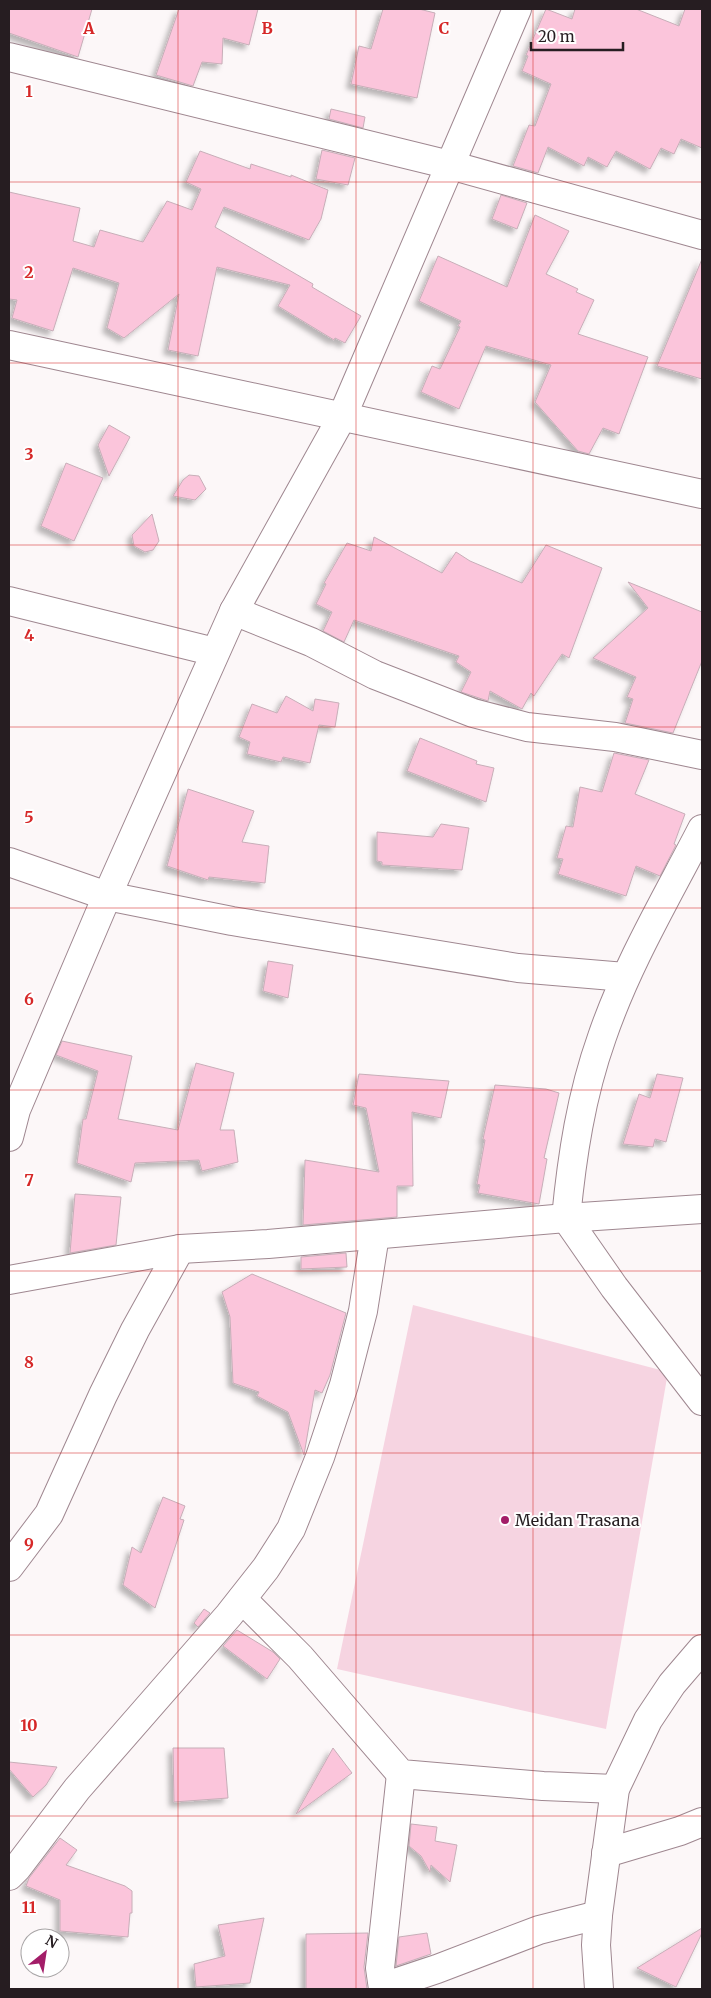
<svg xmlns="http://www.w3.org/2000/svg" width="711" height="1998" viewBox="0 0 711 1998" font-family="Merriweather,serif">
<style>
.green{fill:#f6d4e1}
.building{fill:#fbc5db;stroke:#c7aeb8;filter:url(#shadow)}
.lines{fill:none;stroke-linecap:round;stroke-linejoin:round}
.minor-casing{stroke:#9f8790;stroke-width:30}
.minor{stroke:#fff;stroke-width:28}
.grid{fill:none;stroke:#d62828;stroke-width:1;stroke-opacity:0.55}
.poi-dot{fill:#a31d68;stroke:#fff;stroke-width:2}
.labels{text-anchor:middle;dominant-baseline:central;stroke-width:4;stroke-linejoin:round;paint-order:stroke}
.poi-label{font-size:16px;fill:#261d21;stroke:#fff;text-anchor:start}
.grid-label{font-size:16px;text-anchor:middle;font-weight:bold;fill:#d62828;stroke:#fff;stroke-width:4;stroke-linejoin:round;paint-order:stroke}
</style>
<defs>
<filter id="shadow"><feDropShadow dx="-4.5" dy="4.5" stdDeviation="2.5" flood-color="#0004"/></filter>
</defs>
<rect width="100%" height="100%" fill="#fcf7f8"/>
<path class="green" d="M 413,1305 L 668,1372 L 606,1729 L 337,1669 Z"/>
<g class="building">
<path d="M 9,9 L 92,9 L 78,57 L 9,33 Z"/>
<path d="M 179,9 L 258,9 L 249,45 L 223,38 L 222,64 L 202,62 L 193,86 L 156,75 Z"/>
<path d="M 383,9 L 419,9 L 435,13 L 417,98 L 351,84 L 359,46 L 371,49 Z"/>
<path d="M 546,9 L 572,19 L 575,9 L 636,9 L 679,26 L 685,9 L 702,9 L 702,148 L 681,139 L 674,154 L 661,148 L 650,169 L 616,151 L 607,167 L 588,157 L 584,166 L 548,147 L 538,173 L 513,166 L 529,125 L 535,126 L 551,84 L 522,71 L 528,56 L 526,55 Z"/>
<path d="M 331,109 L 365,117 L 363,128 L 329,119 Z"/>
<path d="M 322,150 L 355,158 L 348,185 L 316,179 Z"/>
<path d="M 200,151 L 250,169 L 251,164 L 291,177 L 291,175 L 328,190 L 321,219 L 309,240 L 224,207 L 215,227 L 313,284 L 312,287 L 361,316 L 345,343 L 335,338 L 334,340 L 278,306 L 290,285 L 217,267 L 198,356 L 168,350 L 179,294 L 124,338 L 107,328 L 119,283 L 73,268 L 53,331 L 12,318 L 17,300 L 9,299 L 9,192 L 80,208 L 73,241 L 94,247 L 100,230 L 143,242 L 167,201 L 192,210 L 201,189 L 186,182 Z"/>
<path d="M 501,195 L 527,203 L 517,229 L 492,219 Z"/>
<path d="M 535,215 L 569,231 L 546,274 L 578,289 L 576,292 L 594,300 L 578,334 L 648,357 L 619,434 L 603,428 L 589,454 L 578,451 L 535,402 L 551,365 L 486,346 L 459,409 L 421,392 L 432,366 L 440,369 L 460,327 L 458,326 L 461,321 L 419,301 L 438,256 L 507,287 Z"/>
<path d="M 702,259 L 702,379 L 657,366 Z"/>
<path d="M 109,425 L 130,437 L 109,476 L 98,445 Z"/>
<path d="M 66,463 L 103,478 L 74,541 L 41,526 Z"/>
<path d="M 189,475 L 199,476 L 206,489 L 195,500 L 173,496 L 183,480 Z"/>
<path d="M 152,514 L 159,541 L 153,550 L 145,552 L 134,546 L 132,535 Z"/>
<path d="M 374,537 L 442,573 L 456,552 L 470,561 L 522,583 L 546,545 L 602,568 L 569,658 L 562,654 L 534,696 L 531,693 L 522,709 L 490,691 L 488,701 L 461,692 L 471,672 L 456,662 L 459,656 L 354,620 L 344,642 L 323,631 L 332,612 L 316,604 L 326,584 L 324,583 L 347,543 L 371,551 Z"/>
<path d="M 628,582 L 702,612 L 702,661 L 673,733 L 625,723 L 633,699 L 627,697 L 636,677 L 593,658 L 648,608 Z"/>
<path d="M 286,696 L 313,711 L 315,699 L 339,703 L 335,727 L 319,725 L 310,763 L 283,757 L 281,762 L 247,754 L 250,742 L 239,737 L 252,704 L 277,713 Z"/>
<path d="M 420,738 L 477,761 L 476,764 L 494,768 L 486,802 L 407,771 Z"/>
<path d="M 614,753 L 649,760 L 635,794 L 685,814 L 674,844 L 676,845 L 660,876 L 636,866 L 626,896 L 558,874 L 563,859 L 557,858 L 566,826 L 573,827 L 580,787 L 602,792 Z"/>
<path d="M 188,789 L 254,811 L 242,842 L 269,846 L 265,883 L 209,877 L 208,880 L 167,866 Z"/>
<path d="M 441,824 L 469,828 L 462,870 L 382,865 L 382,862 L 377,861 L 377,832 L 433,837 Z"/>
<path d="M 268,961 L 293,965 L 288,998 L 263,991 Z"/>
<path d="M 62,1041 L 132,1056 L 118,1119 L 178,1130 L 196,1063 L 234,1073 L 220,1130 L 234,1130 L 238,1162 L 202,1171 L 199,1160 L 135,1163 L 131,1182 L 77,1163 L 83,1119 L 86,1119 L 98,1071 L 56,1055 Z"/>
<path d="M 359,1074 L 449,1081 L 441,1118 L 412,1112 L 413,1186 L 397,1186 L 397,1217 L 303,1225 L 305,1160 L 379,1172 L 366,1108 L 353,1105 Z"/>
<path d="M 657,1074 L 683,1078 L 666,1142 L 655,1139 L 653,1147 L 623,1144 L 639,1094 L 650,1098 Z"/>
<path d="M 495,1085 L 546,1089 L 559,1093 L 544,1158 L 547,1159 L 539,1204 L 478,1193 L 480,1185 L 477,1184 L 485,1140 L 483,1139 Z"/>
<path d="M 75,1194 L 121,1197 L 116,1245 L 70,1253 Z"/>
<path d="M 346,1253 L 347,1267 L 301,1269 L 301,1257 Z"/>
<path d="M 252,1274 L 346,1313 L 330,1375 L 322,1393 L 315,1390 L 304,1455 L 288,1412 L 257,1396 L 259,1392 L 233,1383 L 230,1317 L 222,1292 Z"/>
<path d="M 163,1497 L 185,1506 L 180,1519 L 184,1520 L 155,1608 L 123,1585 L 132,1547 L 141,1553 Z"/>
<path d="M 204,1609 L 210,1613 L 198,1627 L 194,1623 Z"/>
<path d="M 237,1630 L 273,1652 L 280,1659 L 267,1679 L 223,1646 Z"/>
<path d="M 173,1748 L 224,1748 L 228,1798 L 174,1802 Z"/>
<path d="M 333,1748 L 352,1773 L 296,1814 Z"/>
<path d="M 9,1762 L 57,1767 L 46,1785 L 33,1797 L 9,1769 Z"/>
<path d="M 411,1824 L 437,1827 L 435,1841 L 457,1845 L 450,1882 L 431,1865 L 430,1872 L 421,1856 L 409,1846 Z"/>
<path d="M 60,1838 L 77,1850 L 66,1865 L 125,1886 L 132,1891 L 132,1913 L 130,1913 L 128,1937 L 60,1931 L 60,1900 L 26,1886 L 29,1878 Z"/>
<path d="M 264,1918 L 250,1983 L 196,1987 L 194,1964 L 225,1956 L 218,1925 Z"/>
<path d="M 702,1928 L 702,1933 L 676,1987 L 637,1968 Z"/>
<path d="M 368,1933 L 364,1967 L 367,1989 L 306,1989 L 306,1934 Z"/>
<path d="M 427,1933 L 431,1954 L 396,1966 L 399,1937 Z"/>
</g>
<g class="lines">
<g class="minor-casing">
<g id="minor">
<path d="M 9,57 L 450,165 L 702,235"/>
<path d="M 9,345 L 702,494"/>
<path d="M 9,601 L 215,652"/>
<path d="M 234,611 L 311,642 L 375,675 L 473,713 L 527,727 L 615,737 L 702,755"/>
<path d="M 702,829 C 667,897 627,964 602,1037 C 581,1096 572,1156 566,1218 L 614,1287 L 702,1401"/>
<path d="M 9,862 L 107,896 L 232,921 L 518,968 L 625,977"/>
<path d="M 9,1137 L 16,1110 L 107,896 L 234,611 L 342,417 L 517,9"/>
<path d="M 9,1280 L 180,1249 L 268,1244 L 566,1218 L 702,1209"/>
<path d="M 9,1567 L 49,1514 L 103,1395 L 135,1330 L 180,1249"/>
<path d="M 242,1599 L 300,1657 L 401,1774 L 543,1786 L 615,1789"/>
<path d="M 606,1853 L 680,1831 L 702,1822"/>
<path d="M 9,1876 L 17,1868 L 77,1789 L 229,1615 L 266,1568 L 291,1529 L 320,1457 L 344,1385 L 363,1311 L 375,1235"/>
<path d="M 383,1987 L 437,1969 L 539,1930 L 598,1915"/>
<path d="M 383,1989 L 380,1968 L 401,1774"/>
<path d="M 599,1989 L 596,1945 L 598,1915 L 615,1789 L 648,1720 L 672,1684 L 702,1649"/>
</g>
</g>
<use href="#minor" class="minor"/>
</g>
<path class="grid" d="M 178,9 L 178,1989M 356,9 L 356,1989M 533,9 L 533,1989M 9,182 L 702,182M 9,363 L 702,363M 9,545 L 702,545M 9,727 L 702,727M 9,908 L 702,908M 9,1090 L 702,1090M 9,1271 L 702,1271M 9,1453 L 702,1453M 9,1635 L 702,1635M 9,1816 L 702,1816"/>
<circle class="poi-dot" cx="505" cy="1520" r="5"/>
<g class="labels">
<g class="poi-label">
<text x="515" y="1520">Meidan Trasana</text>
</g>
</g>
<g class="grid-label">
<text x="89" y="34">A</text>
<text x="267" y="34">B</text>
<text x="444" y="34">C</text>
<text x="29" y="97">1</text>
<text x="29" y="278">2</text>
<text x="29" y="460">3</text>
<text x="29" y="641">4</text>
<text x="29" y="823">5</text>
<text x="29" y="1005">6</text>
<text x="29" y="1186">7</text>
<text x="29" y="1368">8</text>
<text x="29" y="1550">9</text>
<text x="29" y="1731">10</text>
<text x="29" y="1913">11</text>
</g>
<rect width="711" height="1998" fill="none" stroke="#261d21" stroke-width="20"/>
<g transform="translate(45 1953) rotate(30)"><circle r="24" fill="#ffffff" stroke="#a8a5a6"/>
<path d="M0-4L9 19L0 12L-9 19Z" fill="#a31d68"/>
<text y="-8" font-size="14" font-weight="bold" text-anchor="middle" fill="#261d21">N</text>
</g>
<path d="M531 42v8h92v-8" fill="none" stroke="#261d21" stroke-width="2.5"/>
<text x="538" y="42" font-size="15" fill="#261d21" stroke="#ffffff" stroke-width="4" paint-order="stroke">20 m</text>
</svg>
